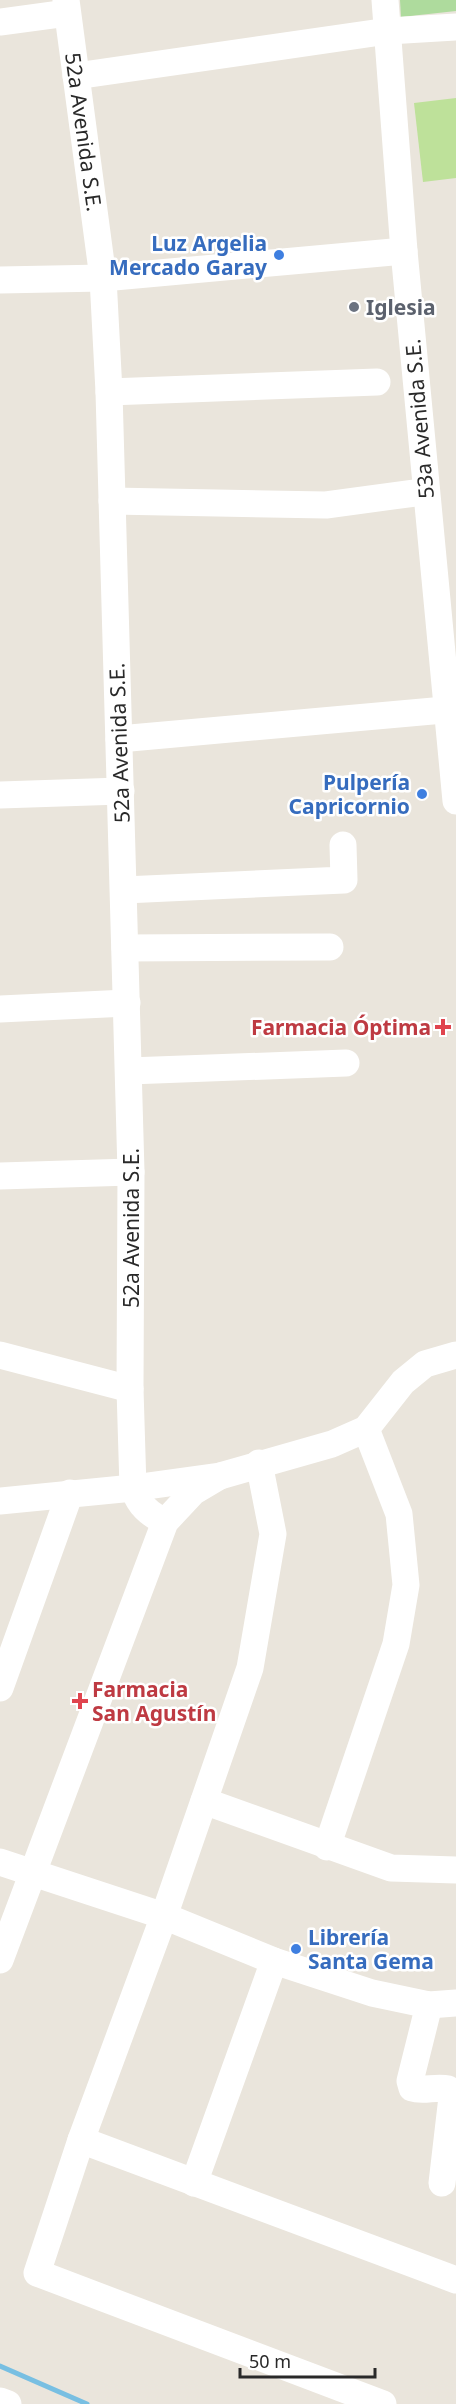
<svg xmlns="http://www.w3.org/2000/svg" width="456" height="2404" viewBox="0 0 456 2404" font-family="'Noto Sans',sans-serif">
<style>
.green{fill:#aedb9d}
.pitch{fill:#bee19a}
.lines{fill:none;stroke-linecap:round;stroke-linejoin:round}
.stream{stroke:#78bfe2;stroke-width:5}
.minor{stroke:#fff;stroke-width:27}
.shop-dot{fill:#3f7fe0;stroke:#fff;stroke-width:2}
.worship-dot{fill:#6b7280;stroke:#fff;stroke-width:2}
.health-dot{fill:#e0444e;stroke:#fff;stroke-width:2}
.labels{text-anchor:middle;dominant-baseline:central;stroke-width:5;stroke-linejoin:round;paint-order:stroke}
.street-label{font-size:21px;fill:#292929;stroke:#fff}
.shop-label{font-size:21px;font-weight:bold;fill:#366cbe;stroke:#fff;text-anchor:end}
.worship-label{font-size:21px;font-weight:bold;fill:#5b616d;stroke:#fff;text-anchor:start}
.health-label{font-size:21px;font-weight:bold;fill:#be3a42;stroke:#fff;text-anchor:end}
</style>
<rect width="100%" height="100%" fill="#eae5dc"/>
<path class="green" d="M 400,0 L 456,0 L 456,11 L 401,17 Z"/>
<path class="pitch" d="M 456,98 L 456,178 L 423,182 L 414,103 Z"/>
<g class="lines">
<path class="stream" d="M 0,2366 L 87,2404"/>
<g class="minor">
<path d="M 66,0 L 103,278 L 109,392 L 131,1172 L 130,1389 L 133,1488 C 140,1506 148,1513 165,1522"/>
<path d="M 385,0 L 404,251 L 456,801"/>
<path d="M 0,22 L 67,13"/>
<path d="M 76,76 L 388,31 L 456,27"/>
<path d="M 0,280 L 103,278 L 404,251"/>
<path d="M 109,392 L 377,382"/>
<path d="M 112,501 L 326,505 L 415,493"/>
<path d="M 119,739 L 456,709"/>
<path d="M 0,795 L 121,791"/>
<path d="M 124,890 L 344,880 L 343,845"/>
<path d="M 125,948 L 330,947"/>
<path d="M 0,1009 L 127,1003"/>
<path d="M 129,1071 L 346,1063"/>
<path d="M 0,1176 L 131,1172"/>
<path d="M 0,1355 L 130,1389"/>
<path d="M 259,1463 L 273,1534 L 250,1668 L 164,1916 L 81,2140 L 37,2273 L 383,2404"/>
<path d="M 0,1501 L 133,1488 L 220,1476 L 332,1444 L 366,1429 L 403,1382 L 425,1364 L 456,1355"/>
<path d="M 0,1688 L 70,1493"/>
<path d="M 204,1801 L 391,1868 L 456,1870"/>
<path d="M 327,1847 L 396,1644 L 406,1585 L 399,1514 L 366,1429"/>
<path d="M 0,1862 L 164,1916 L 274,1961 L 372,1993 L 429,2005 L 456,2003"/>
<path d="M 0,1960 L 165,1522 L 193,1492 L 220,1476"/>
<path d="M 429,2005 L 410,2081 L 412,2088 C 424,2092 435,2086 448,2089 L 452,2097 L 442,2183"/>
<path d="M 81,2140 L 456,2280"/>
<path d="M 194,2183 L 274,1961"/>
<path d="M 0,2401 L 8,2404"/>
</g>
</g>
<g class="shop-dot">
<circle cx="279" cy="255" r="6"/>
<circle cx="422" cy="794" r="6"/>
<circle cx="296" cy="1949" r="6"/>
</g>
<circle class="worship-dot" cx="354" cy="307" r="6"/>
<g class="health-dot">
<path d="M440 1018h6v6h6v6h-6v6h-6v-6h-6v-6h6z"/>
<path d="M77 1692h6v6h6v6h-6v6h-6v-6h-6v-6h6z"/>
</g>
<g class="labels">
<g class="street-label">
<text transform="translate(84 132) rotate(82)">52a Avenida S.E.</text>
<text transform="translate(419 419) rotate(-95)">53a Avenida S.E.</text>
<text transform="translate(119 743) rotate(-92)">52a Avenida S.E.</text>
<text transform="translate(131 1228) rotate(-90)">52a Avenida S.E.</text>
</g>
<g class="shop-label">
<text x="267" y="243">Luz Argelia<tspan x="267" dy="24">Mercado Garay</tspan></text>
<text x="410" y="782">Pulpería<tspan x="410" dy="24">Capricornio</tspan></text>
<text x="308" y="1937" text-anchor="start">Librería<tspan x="308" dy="24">Santa Gema</tspan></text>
</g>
<g class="worship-label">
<text x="366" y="307">Iglesia</text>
</g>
<g class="health-label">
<text x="431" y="1027">Farmacia Óptima</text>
<text x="92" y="1689" text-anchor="start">Farmacia<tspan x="92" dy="24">San Agustín</tspan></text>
</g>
</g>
<path d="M240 2368v9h135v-9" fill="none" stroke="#292929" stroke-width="3"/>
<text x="249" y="2368" font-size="18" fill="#292929" stroke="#ffffff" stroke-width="4.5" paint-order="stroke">50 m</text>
</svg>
